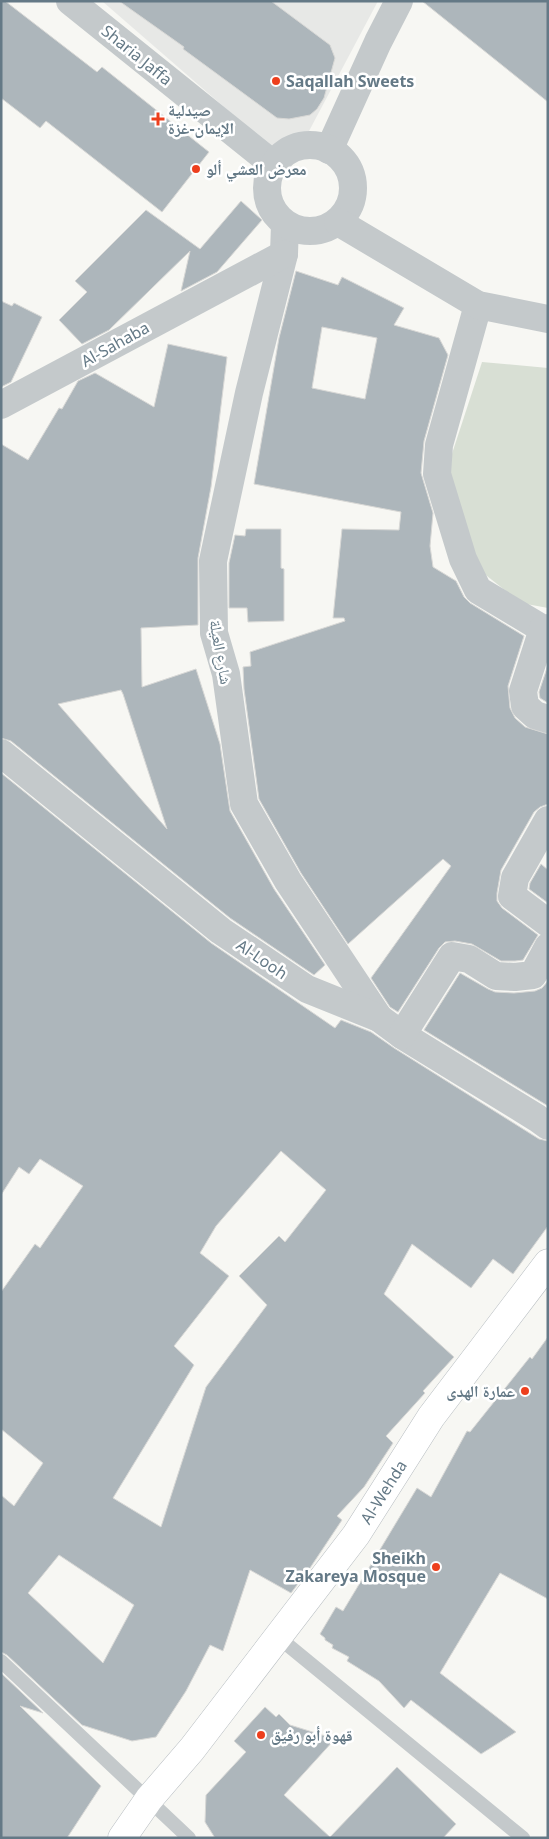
<svg xmlns="http://www.w3.org/2000/svg" width="549" height="1839" viewBox="0 0 549 1839" font-family="'Noto Sans','Noto Naskh Arabic',sans-serif">
<style>
.built{fill:#e7e8e6}
.green{fill:#d8dfd4}
.building{fill:#adb6bb;stroke:#d8d8d6;fill-rule:evenodd}
.lines{fill:none;stroke-linecap:round;stroke-linejoin:round}
.secondary-casing{stroke:#b6bcc0;stroke-width:29}
.service{stroke:#c4c9cb;stroke-width:14}
.minor{stroke:#c4c9cb;stroke-width:28}
.tertiary{stroke:#c4c9cb;stroke-width:28}
.secondary{stroke:#fff;stroke-width:28}
.poi-dot{fill:#ed3f1d;stroke:#fff;stroke-width:2}
.labels{text-anchor:middle;dominant-baseline:central;stroke-width:5;stroke-linejoin:round;paint-order:stroke}
.street-label{font-size:16px;fill:#647986;stroke:#fff}
.poi-label{font-size:16px;font-weight:bold;fill:#647986;stroke:#fff;text-anchor:start}
</style>
<rect width="100%" height="100%" fill="#f7f7f3"/>
<path class="built" d="M 102,1 L 378,1 L 291,165 Z"/>
<path class="green" d="M 482,362 L 548,368 L 548,608 L 521,603 L 477,568 L 447,469 Z"/>
<g class="building">
<path d="M 1,1 L 5,1 L 97,72 L 102,67 L 209,152 L 162,212 L 46,121 L 40,128 L 1,98 Z"/>
<path d="M 119,1 L 271,1 L 330,45 L 335,58 L 324,98 L 317,109 L 310,115 L 289,119 L 277,118 L 183,49 L 184,47 Z"/>
<path d="M 422,1 L 548,1 L 548,102 Z"/>
<path d="M 241,201 L 262,220 L 217,272 L 181,291 L 190,251 L 109,330 L 82,344 L 59,320 L 87,292 L 75,281 L 146,210 L 200,249 Z"/>
<path d="M 296,271 L 338,285 L 342,277 L 404,308 L 394,325 L 439,338 L 448,355 L 424,441 L 421,473 L 433,513 L 430,546 L 433,567 L 456,581 L 464,597 L 470,603 L 524,636 L 508,686 L 510,708 L 515,718 L 525,727 L 548,734 L 548,804 L 540,807 L 534,812 L 501,870 L 497,893 L 497,901 L 502,908 L 538,935 L 523,960 L 515,961 L 501,961 L 472,944 L 455,941 L 445,942 L 439,948 L 398,1012 L 390,1007 L 371,978 L 451,866 L 443,859 L 348,944 L 301,873 L 259,799 L 244,689 L 243,667 L 251,666 L 250,652 L 345,621 L 344,618 L 333,618 L 342,529 L 399,530 L 401,512 L 254,484 L 279,338 ZM 322,327 L 377,338 L 365,399 L 312,388 Z"/>
<path d="M 1,301 L 12,306 L 14,303 L 42,317 L 11,382 L 1,387 Z"/>
<path d="M 168,344 L 227,357 L 211,487 L 198,558 L 198,625 L 141,628 L 142,687 L 196,669 L 220,744 L 230,811 L 274,889 L 325,965 L 314,975 L 230,918 L 11,741 L 1,738 L 1,444 L 28,460 L 59,408 L 62,409 L 78,381 L 95,373 L 154,407 ZM 121,690 L 123,694 L 167,829 L 58,704 Z"/>
<path d="M 246,529 L 281,529 L 281,568 L 284,569 L 284,621 L 248,622 L 247,608 L 229,608 L 229,563 L 235,535 L 245,536 Z"/>
<path d="M 548,665 L 548,703 L 540,698 L 539,692 Z"/>
<path d="M 1,773 L 211,943 L 335,1028 L 341,1020 L 371,1032 L 394,1048 L 539,1139 L 548,1141 L 548,1226 L 513,1274 L 493,1259 L 471,1288 L 412,1244 L 384,1294 L 454,1357 L 423,1391 L 425,1393 L 386,1436 L 393,1443 L 364,1487 L 337,1516 L 342,1520 L 310,1568 L 291,1593 L 250,1570 L 223,1651 L 210,1645 L 186,1691 L 156,1737 L 132,1741 L 82,1725 L 7,1655 L 1,1652 L 1,1495 L 14,1506 L 43,1463 L 1,1429 L 1,1292 L 35,1244 L 40,1248 L 83,1186 L 40,1159 L 29,1174 L 19,1167 L 1,1195 ZM 281,1151 L 326,1190 L 285,1242 L 279,1236 L 239,1276 L 267,1305 L 206,1387 L 161,1527 L 113,1498 L 194,1365 L 174,1346 L 229,1276 L 200,1253 L 216,1226 ZM 59,1555 L 134,1605 L 103,1663 L 28,1593 Z"/>
<path d="M 541,864 L 548,870 L 548,903 L 529,889 L 530,883 Z"/>
<path d="M 460,973 L 488,989 L 495,992 L 514,993 L 535,991 L 542,988 L 548,981 L 548,1106 L 424,1030 Z"/>
<path d="M 548,1337 L 548,1599 L 500,1573 L 440,1673 L 516,1732 L 481,1754 L 411,1700 L 404,1708 L 379,1681 L 347,1661 L 349,1657 L 332,1648 L 333,1645 L 325,1640 L 325,1638 L 320,1634 L 336,1607 L 343,1611 L 417,1488 L 431,1497 L 467,1431 L 470,1432 L 530,1357 L 532,1359 Z"/>
<path d="M 1,1673 L 43,1713 L 20,1706 L 101,1786 L 67,1838 L 1,1838 Z"/>
<path d="M 265,1707 L 276,1717 L 279,1714 L 290,1725 L 335,1739 L 284,1795 L 330,1837 L 397,1767 L 456,1824 L 443,1838 L 215,1838 L 205,1822 L 206,1795 L 246,1752 L 234,1741 Z"/>
</g>
<g class="lines">
<g class="secondary-casing">
<g id="secondary">
<path id="s1" d="M 122,1838 L 149,1799 L 192,1749 L 356,1535 L 431,1417 L 548,1263"/>
</g>
</g>
<g class="service">
<path d="M 278,1637 L 523,1838"/>
<path d="M 1,1661 L 189,1838"/>
</g>
<g class="minor">
<path d="M 329,150 L 378,42 L 399,1"/>
<path d="M 285,224 L 284,254 L 249,393 L 213,561 L 214,633 L 226,674 L 244,804 L 288,881 L 379,1018"/>
<path d="M 478,305 L 439,445 L 437,474 L 463,559 L 478,590 L 543,629 L 548,628"/>
<path d="M 1,405 L 284,254"/>
<path d="M 543,629 L 523,691 L 525,706 L 535,715 L 548,719"/>
<path d="M 1,753 L 221,931 L 307,989 L 379,1018 L 402,1035 L 537,1118 L 548,1126"/>
<path d="M 548,820 L 515,878 L 512,896 L 548,923"/>
<path d="M 402,1035 L 452,956 L 469,959 L 496,976 L 515,977 L 533,975 L 548,947"/>
</g>
<g class="tertiary">
<path d="M 70,1 L 274,165"/>
<circle cx="310" cy="188" r="43"/>
<path d="M 338,222 L 478,305 L 548,319"/>
</g>
<use href="#secondary" class="secondary"/>
</g>
<g class="poi-dot">
<circle cx="276" cy="81" r="5"/>
<path d="M155.5 111.5h5v5h5v5h-5v5h-5v-5h-5v-5h5z"/>
<circle cx="196" cy="169" r="5"/>
<circle cx="525" cy="1391" r="5"/>
<circle cx="436" cy="1567" r="5"/>
<circle cx="261" cy="1735" r="5"/>
</g>
<g class="labels">
<g class="street-label">
<text transform="translate(137 55) rotate(39)">Sharia Jaffa</text>
<text transform="translate(115 344) rotate(-29)">Al-Sahaba</text>
<text transform="translate(221 652) rotate(80)">شارع العيلة</text>
<text transform="translate(262 959) rotate(34)">Al-Looh</text>
<text stroke="none"><textPath href="#s1" startOffset="434">Al-Wehda</textPath></text>
</g>
<g class="poi-label">
<text x="286" y="81">Saqallah Sweets</text>
<text x="168" y="110">صيدلية<tspan x="168" dy="18">الإيمان-غزة</tspan></text>
<text x="206" y="169">معرض العشي ألو</text>
<text x="515" y="1391" text-anchor="end">عمارة الهدى</text>
<text x="426" y="1558" text-anchor="end">Sheikh<tspan x="426" dy="18">Zakareya Mosque</tspan></text>
<text x="271" y="1735">قهوة أبو رفيق</text>
</g>
</g>
<rect width="549" height="1839" fill="none" stroke="#647986" stroke-width="5"/>
</svg>
